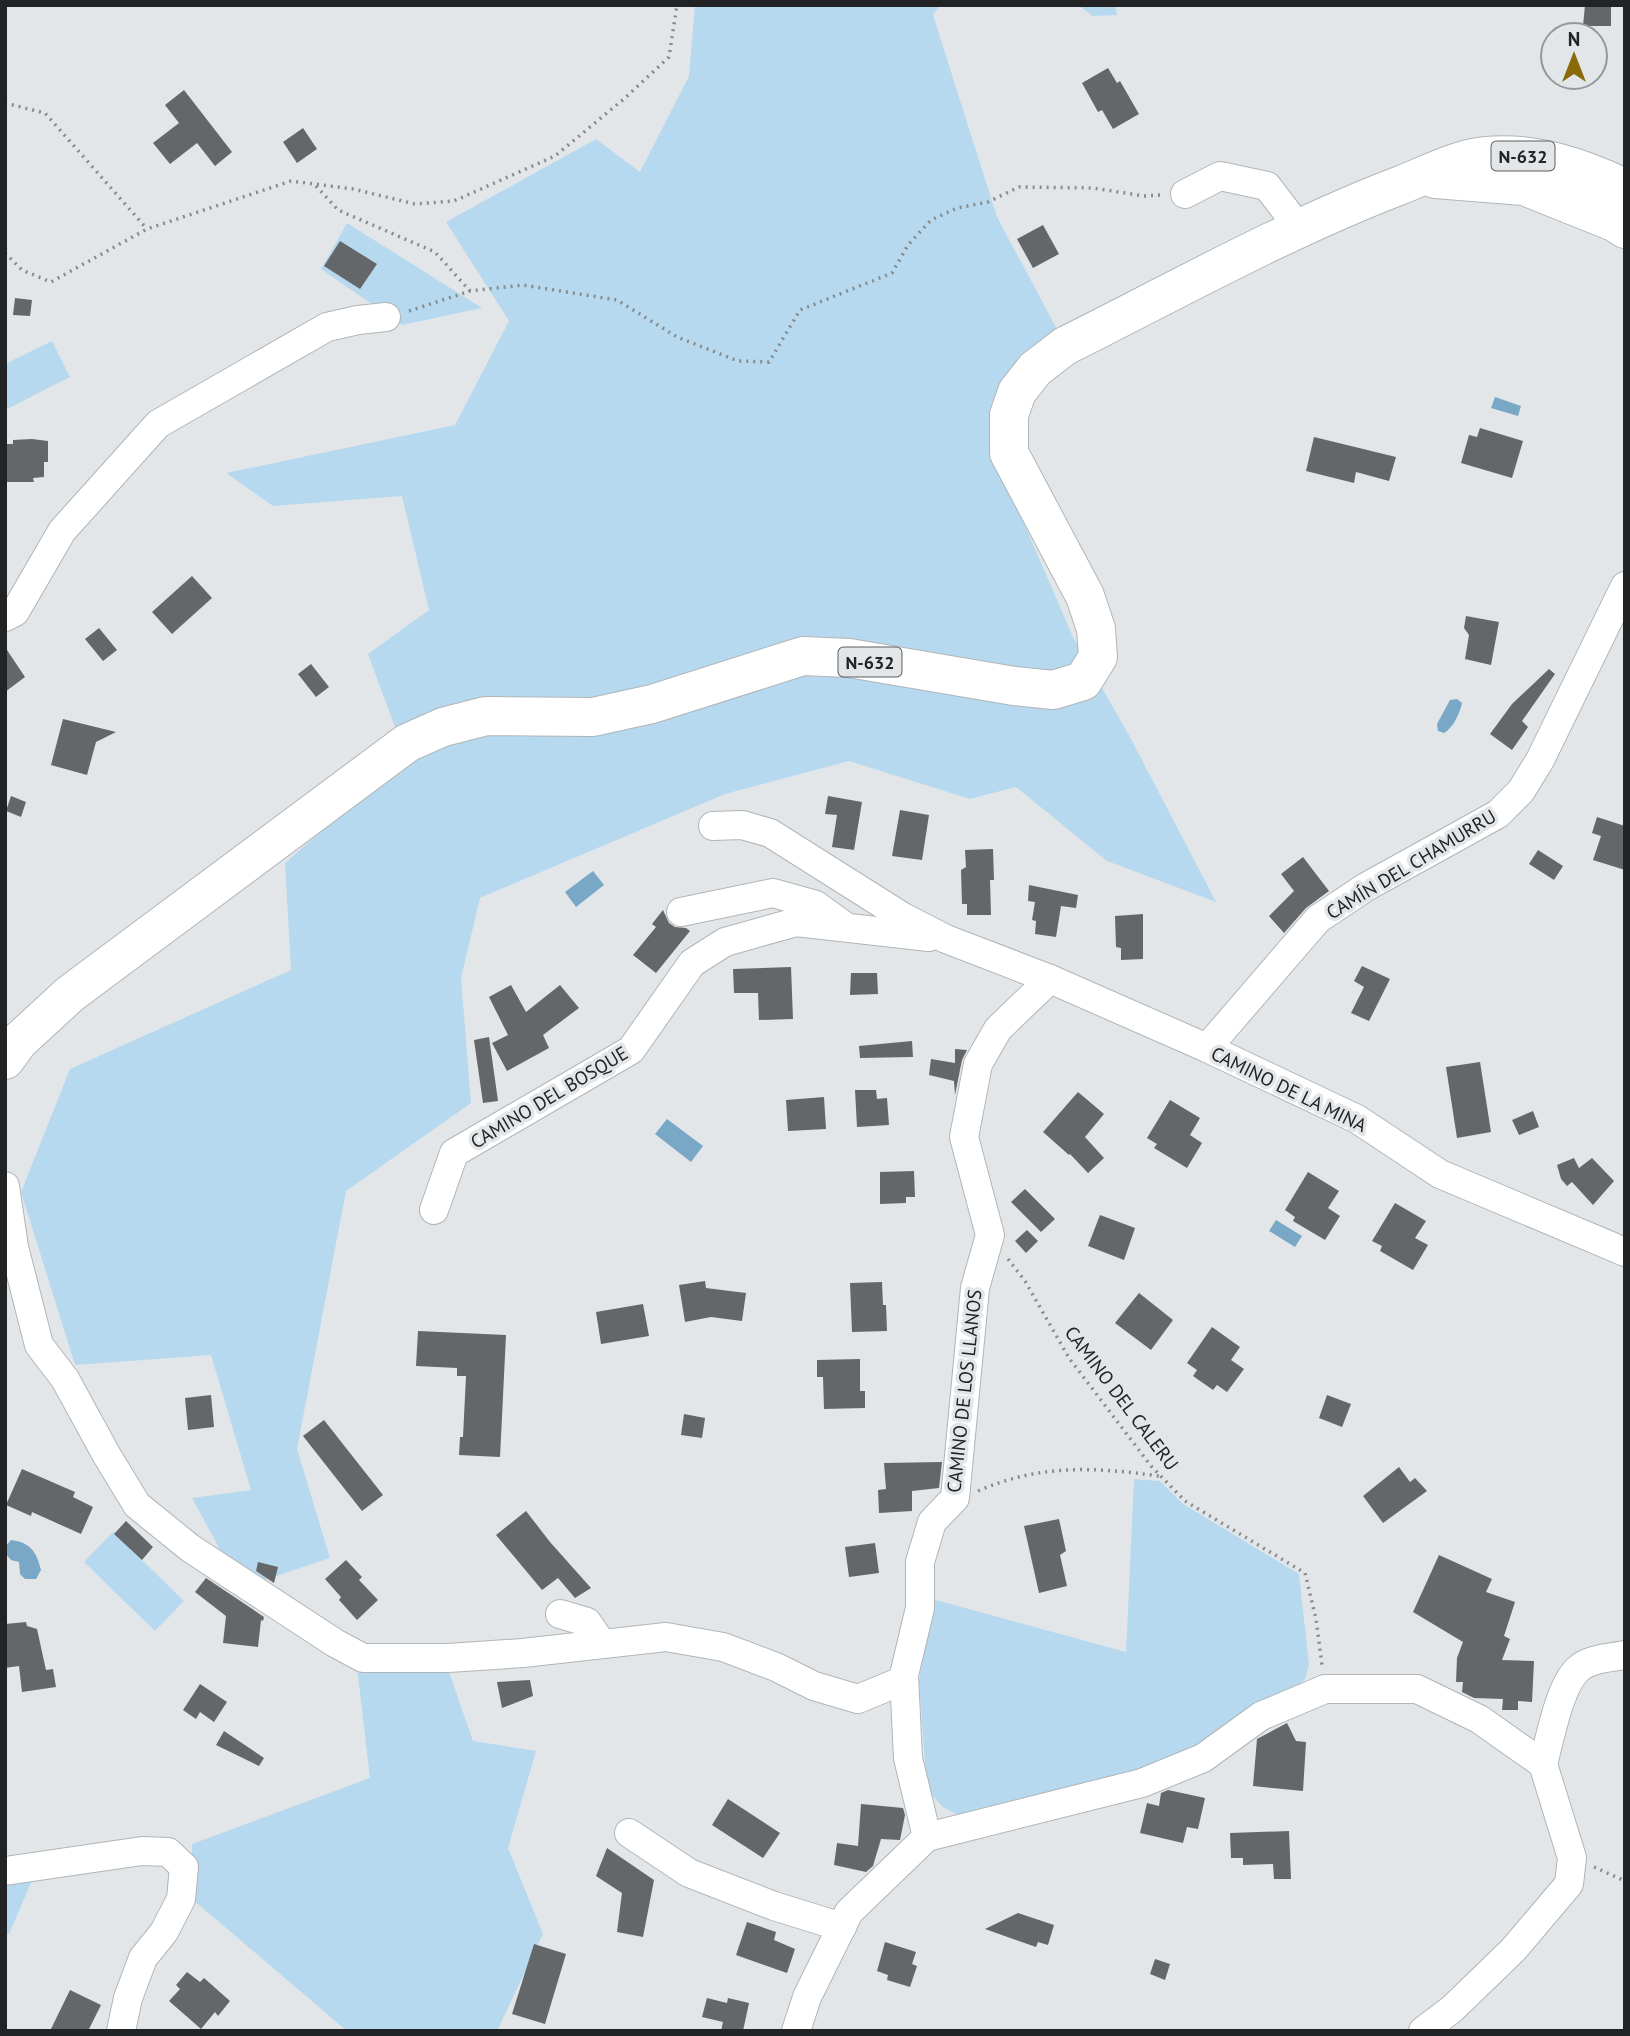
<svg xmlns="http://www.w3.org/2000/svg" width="1630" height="2036" viewBox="0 0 1630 2036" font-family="'PT Sans',sans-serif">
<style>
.green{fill:#b6d9ef}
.water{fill:#78a8c6}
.building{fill:#646769}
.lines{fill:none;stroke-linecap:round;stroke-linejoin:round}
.minor-casing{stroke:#b1b5b7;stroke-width:30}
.highway-casing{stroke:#b1b5b7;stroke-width:40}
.path{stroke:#888b8c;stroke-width:3.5;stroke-dasharray:2 5;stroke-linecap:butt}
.minor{stroke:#fff;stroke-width:28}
.highway{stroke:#fff;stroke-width:38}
.labels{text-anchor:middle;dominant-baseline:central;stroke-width:7;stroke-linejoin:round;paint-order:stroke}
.shield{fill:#e3e6e8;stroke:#5b5e5f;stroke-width:2}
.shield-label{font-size:18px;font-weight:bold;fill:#212324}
.street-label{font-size:19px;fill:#212324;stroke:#e3e6e8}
</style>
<rect width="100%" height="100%" fill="#e3e6e8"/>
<g class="green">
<path d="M 695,5 L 940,5 L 933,15 L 997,217 L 1058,331 L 1000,468 L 1073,637 L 1130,737 L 1216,902 L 1107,861 L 1016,787 L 970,799 L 849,761 L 725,794 L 480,898 L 461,978 L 471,1103 L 346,1191 L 297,1449 L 330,1558 L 241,1588 L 192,1498 L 251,1490 L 211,1355 L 75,1365 L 21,1192 L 70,1069 L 291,970 L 285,863 L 406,757 L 368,654 L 429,610 L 402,496 L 273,506 L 226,473 L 455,425 L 509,321 L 446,222 L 596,139 L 640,172 L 689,76 Z"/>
<path d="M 1078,5 L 1115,5 L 1117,15 L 1093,16 Z"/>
<path d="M 347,223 L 482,308 L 402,325 L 321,269 Z"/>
<path d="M 52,341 L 70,377 L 5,410 L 5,364 Z"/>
<path d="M 1134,1479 L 1160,1481 L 1183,1504 L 1299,1574 L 1309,1665 L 1305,1679 L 1296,1688 L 1191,1752 L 1142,1768 L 962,1817 L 944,1808 L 927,1790 L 919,1681 L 932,1599 L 1126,1652 Z"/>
<path d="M 113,1532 L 184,1601 L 155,1631 L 84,1562 Z"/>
<path d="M 447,1666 L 473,1741 L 536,1751 L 508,1848 L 543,1934 L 497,2031 L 347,2031 L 192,1899 L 192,1844 L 370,1778 L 357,1667 Z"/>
<path d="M 34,1876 L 9,1934 L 5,1935 L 5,1881 Z"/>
</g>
<g class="water">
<path d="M 1495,397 L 1521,406 L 1518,416 L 1491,408 Z"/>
<path d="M 1457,699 L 1462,703 C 1460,713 1453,728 1444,733 L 1438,731 L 1437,724 L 1450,700 Z"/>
<path d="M 593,871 L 604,885 L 576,907 L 565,892 Z"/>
<path d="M 667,1119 L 703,1146 L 691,1162 L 655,1134 Z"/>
<path d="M 1276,1220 L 1302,1236 L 1295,1247 L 1269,1231 Z"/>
<path d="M 11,1540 C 30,1542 37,1552 41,1570 L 36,1579 L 25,1579 L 20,1574 L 19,1562 L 11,1560 L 6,1554 L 5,1547 Z"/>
</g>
<g class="building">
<path d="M 1585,5 L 1611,5 L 1611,26 L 1583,26 Z"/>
<path d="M 1108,68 L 1117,83 L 1120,81 L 1139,114 L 1113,129 L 1102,110 L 1098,112 L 1082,83 Z"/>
<path d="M 184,90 L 232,152 L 215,166 L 197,143 L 170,164 L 153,143 L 179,123 L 165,105 Z"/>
<path d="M 303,128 L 317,149 L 297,163 L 283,142 Z"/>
<path d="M 1043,225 L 1059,254 L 1033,268 L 1017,239 Z"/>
<path d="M 340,241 L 377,264 L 360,289 L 324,266 Z"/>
<path d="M 15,298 L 32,300 L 30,316 L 13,315 Z"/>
<path d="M 1480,428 L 1523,441 L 1512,478 L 1461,463 L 1469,435 L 1477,437 Z"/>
<path d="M 1314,437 L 1396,457 L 1389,481 L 1356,472 L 1354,483 L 1306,471 Z"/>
<path d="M 32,439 L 48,441 L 48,462 L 44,462 L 44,477 L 33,478 L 34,482 L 5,482 L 5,444 L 13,444 L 13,440 Z"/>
<path d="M 192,576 L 212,598 L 172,634 L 152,612 Z"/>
<path d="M 1466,616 L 1499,622 L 1491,665 L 1465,659 L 1469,635 L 1464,628 Z"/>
<path d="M 99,628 L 117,650 L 103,661 L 85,639 Z"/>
<path d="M 5,647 L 25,677 L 5,692 Z"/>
<path d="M 311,664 L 329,687 L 316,697 L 298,674 Z"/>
<path d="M 1549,669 L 1555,674 L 1522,721 L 1528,727 L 1512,750 L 1490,734 L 1512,704 Z"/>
<path d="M 63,719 L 116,732 L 96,742 L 87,775 L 51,765 Z"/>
<path d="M 11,796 L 26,802 L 21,817 L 6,811 Z"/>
<path d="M 828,796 L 862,802 L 854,850 L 832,847 L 837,815 L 825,814 Z"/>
<path d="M 900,810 L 929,815 L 922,860 L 892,856 Z"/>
<path d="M 1597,817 L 1625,826 L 1625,870 L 1593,860 L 1601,836 L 1592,833 Z"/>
<path d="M 993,849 L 994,880 L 990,880 L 991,915 L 967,915 L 967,904 L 962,904 L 961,870 L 966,867 L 965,850 Z"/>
<path d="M 1538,850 L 1563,866 L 1554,880 L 1529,864 Z"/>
<path d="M 1303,857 L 1329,891 L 1306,908 L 1284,933 L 1269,916 L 1294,891 L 1281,874 Z"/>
<path d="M 1029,885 L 1078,895 L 1076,908 L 1061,906 L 1056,937 L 1035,934 L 1036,921 L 1032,920 L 1035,902 L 1028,901 Z"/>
<path d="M 663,910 L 669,923 L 675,927 L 686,928 L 690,931 L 656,973 L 633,955 L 656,927 L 652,924 Z"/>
<path d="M 1143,914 L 1143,959 L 1121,960 L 1121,948 L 1116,947 L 1115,916 Z"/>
<path d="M 1362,966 L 1390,979 L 1369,1021 L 1351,1013 L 1364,987 L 1354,981 Z"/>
<path d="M 791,967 L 793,1019 L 759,1020 L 758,993 L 734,993 L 733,969 Z"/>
<path d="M 851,973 L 877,973 L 878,994 L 850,995 Z"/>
<path d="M 511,985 L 526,1012 L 560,985 L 579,1008 L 543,1035 L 549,1048 L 507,1071 L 492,1043 L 508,1035 L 489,997 Z"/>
<path d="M 489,1037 L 498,1101 L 483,1103 L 474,1040 Z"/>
<path d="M 912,1041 L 913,1057 L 860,1058 L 859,1046 Z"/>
<path d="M 955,1049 L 967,1050 L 962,1060 L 955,1095 L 954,1081 L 929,1075 L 931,1059 L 955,1063 Z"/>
<path d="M 1480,1062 L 1491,1132 L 1457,1138 L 1446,1067 Z"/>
<path d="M 855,1090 L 876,1090 L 877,1099 L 887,1098 L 889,1125 L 857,1127 Z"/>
<path d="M 1078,1092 L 1104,1114 L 1085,1137 L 1104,1158 L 1088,1173 L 1070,1154 L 1069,1155 L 1043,1132 Z"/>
<path d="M 824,1097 L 826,1129 L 788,1131 L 786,1100 Z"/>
<path d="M 1170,1100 L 1200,1118 L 1190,1135 L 1202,1143 L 1187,1168 L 1154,1148 L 1157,1144 L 1147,1138 Z"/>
<path d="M 1533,1111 L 1539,1127 L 1519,1135 L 1512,1120 Z"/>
<path d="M 1574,1158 L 1579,1168 L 1592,1158 L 1614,1181 L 1593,1205 L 1572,1182 L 1567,1186 L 1561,1179 L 1557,1165 Z"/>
<path d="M 914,1171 L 915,1197 L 906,1197 L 906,1203 L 880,1204 L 880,1172 Z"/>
<path d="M 1308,1172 L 1339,1191 L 1328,1208 L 1340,1216 L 1325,1240 L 1293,1221 L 1295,1217 L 1285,1210 Z"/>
<path d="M 1025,1189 L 1055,1219 L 1041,1232 L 1011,1202 Z"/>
<path d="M 1395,1203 L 1426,1221 L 1415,1238 L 1428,1245 L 1413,1270 L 1380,1251 L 1382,1246 L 1372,1241 Z"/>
<path d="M 1100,1215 L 1135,1228 L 1124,1260 L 1088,1246 Z"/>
<path d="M 1027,1230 L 1038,1241 L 1026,1253 L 1015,1241 Z"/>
<path d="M 705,1281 L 706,1288 L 746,1293 L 742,1321 L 711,1317 L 685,1322 L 679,1285 Z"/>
<path d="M 882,1282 L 883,1305 L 886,1305 L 887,1331 L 852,1332 L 850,1283 Z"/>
<path d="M 1139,1293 L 1173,1320 L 1151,1350 L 1115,1323 Z"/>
<path d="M 643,1304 L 649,1336 L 601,1344 L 596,1312 Z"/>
<path d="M 1212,1327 L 1240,1347 L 1231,1360 L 1244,1369 L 1227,1392 L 1217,1385 L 1213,1390 L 1193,1376 L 1197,1370 L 1187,1363 Z"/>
<path d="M 418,1331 L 506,1335 L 500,1457 L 459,1455 L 460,1437 L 463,1437 L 466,1376 L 457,1376 L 457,1368 L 416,1366 Z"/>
<path d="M 860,1359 L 860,1391 L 865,1391 L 865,1408 L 824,1409 L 823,1377 L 817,1377 L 817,1360 Z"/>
<path d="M 211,1395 L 214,1427 L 188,1430 L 185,1398 Z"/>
<path d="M 1327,1395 L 1351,1404 L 1342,1427 L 1319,1418 Z"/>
<path d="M 684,1414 L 705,1418 L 702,1438 L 681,1435 Z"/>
<path d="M 324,1420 L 383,1495 L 362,1511 L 303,1436 Z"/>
<path d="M 942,1462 L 939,1488 L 912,1491 L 912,1511 L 879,1513 L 878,1490 L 886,1489 L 884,1463 Z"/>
<path d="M 1399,1467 L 1410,1482 L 1415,1478 L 1427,1491 L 1383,1523 L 1363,1496 Z"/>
<path d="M 22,1469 L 75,1492 L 73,1497 L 93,1507 L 81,1534 L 32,1512 L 31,1516 L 6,1505 Z"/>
<path d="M 526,1511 L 550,1542 L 591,1588 L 575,1598 L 558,1578 L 542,1590 L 496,1535 Z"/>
<path d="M 1059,1519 L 1066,1551 L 1060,1555 L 1067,1586 L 1039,1593 L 1024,1526 Z"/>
<path d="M 126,1521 L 153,1547 L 142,1560 L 114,1534 Z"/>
<path d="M 875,1543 L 879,1573 L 849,1577 L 845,1547 Z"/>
<path d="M 1439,1555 L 1492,1579 L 1486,1592 L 1515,1602 L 1504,1636 L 1510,1639 L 1502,1660 L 1534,1661 L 1532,1702 L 1518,1701 L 1518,1710 L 1502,1710 L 1503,1699 L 1474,1698 L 1462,1692 L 1463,1682 L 1456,1682 L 1457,1658 L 1463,1642 L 1413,1612 Z"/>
<path d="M 346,1560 L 362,1577 L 359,1580 L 378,1600 L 357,1620 L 339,1600 L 341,1597 L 325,1579 Z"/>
<path d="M 258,1562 L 278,1567 L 274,1583 L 256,1571 Z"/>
<path d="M 206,1578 L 264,1617 L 263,1621 L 261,1620 L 258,1647 L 223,1643 L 226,1616 L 195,1592 Z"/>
<path d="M 26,1622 L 27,1626 L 37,1629 L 46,1670 L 53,1669 L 56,1687 L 22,1692 L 19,1666 L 5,1668 L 5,1624 Z"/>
<path d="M 530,1680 L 533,1696 L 502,1708 L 497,1682 Z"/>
<path d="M 200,1684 L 227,1702 L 214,1722 L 200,1712 L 196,1719 L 183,1710 Z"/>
<path d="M 1287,1723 L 1296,1741 L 1306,1742 L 1303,1791 L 1253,1786 L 1257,1739 Z"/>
<path d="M 224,1731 L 264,1758 L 259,1766 L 216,1745 Z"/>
<path d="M 1168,1790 L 1205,1798 L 1198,1829 L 1187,1827 L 1183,1843 L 1140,1833 L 1147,1803 L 1159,1806 L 1161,1793 Z"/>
<path d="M 728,1799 L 780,1833 L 763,1858 L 712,1825 Z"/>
<path d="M 861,1804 L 903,1808 L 905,1815 L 900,1840 L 881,1839 L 873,1866 L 866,1872 L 834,1865 L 837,1843 L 858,1846 Z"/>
<path d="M 1289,1831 L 1291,1879 L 1274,1879 L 1273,1864 L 1243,1865 L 1243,1858 L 1231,1858 L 1230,1833 Z"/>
<path d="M 607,1848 L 654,1880 L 643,1937 L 617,1932 L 622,1893 L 596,1876 Z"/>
<path d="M 1018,1913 L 1054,1925 L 1048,1945 L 1038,1942 L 1036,1947 L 985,1929 Z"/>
<path d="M 747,1922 L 776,1932 L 774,1940 L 795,1949 L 787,1973 L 736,1955 Z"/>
<path d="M 885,1942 L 916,1952 L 912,1964 L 917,1966 L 910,1987 L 887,1980 L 888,1975 L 877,1971 Z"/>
<path d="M 534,1944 L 566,1954 L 545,2024 L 512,2014 Z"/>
<path d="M 1155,1959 L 1170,1964 L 1165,1980 L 1150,1974 Z"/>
<path d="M 187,1972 L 200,1982 L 204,1978 L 230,2001 L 218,2016 L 215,2012 L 201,2029 L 169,2001 L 180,1989 L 176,1985 Z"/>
<path d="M 70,1990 L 101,2005 L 88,2031 L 50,2031 Z"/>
<path d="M 707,1998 L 727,2003 L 728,1998 L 749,2003 L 743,2031 L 721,2031 L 723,2022 L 702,2017 Z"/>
</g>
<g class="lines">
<g class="minor-casing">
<g id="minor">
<path d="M 1185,194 L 1220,176 L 1267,186 L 1300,229"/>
<path d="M 5,617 L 15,612 L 62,531 L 158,424 L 327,327 L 358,320 L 386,317"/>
<path d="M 713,826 L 742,825 L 770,833 L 903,917 L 946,939 L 1050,979 L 1207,1048 L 1357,1119 L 1440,1174 L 1625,1252"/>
<path d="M 681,912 L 773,893 L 816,905 L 842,924"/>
<path d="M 1207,1048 L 1318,919 L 1366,887 L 1498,814 L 1521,791 L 1540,760 L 1625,586"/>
<path d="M 5,1186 L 14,1247 L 39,1345 L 65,1379 L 106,1454 L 137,1505 L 190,1548 L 335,1643 L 363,1658 L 448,1658 L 523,1653 L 666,1637 L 723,1647 L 776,1667 L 814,1686 L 858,1699 L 904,1680"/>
<path d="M 434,1210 L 454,1153 L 631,1050 L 692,963 L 725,942 L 796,922 L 929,937"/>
<path d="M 560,1614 L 587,1622 L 602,1644"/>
<path d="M 1543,1764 C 1550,1739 1559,1688 1577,1670 C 1589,1658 1610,1658 1625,1655"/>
<path d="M 629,1833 L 689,1873 L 774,1906 L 842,1927"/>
<path d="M 927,1837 L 1142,1783 L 1203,1758 L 1261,1716 L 1325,1689 L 1417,1689 L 1479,1719 L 1543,1764 L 1572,1858 L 1569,1884 L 1513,1950 L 1452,2009 L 1423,2031"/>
<path d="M 5,1871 L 142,1851 L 168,1852 L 184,1867 L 181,1899 L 164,1932 L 143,1958 L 128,1998 L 121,2031"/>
<path d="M 796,2031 L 807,1997 L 849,1912 L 927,1837 L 908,1758 L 904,1675 L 920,1608 L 920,1562 L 932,1522 L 955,1498 L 975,1288 L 990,1235 L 964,1137 L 978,1064 L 998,1029 L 1050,979"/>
</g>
</g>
<g class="highway-casing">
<g id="highway">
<path d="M 1435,179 L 1524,186 L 1614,222 L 1625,229"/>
<path d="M 5,1060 L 19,1041 L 70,994 L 407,743 L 443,727 L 486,716 L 593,717 L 652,704 L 803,656 L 849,658 L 1014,686 L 1053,690 L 1083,681 L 1098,657 L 1096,629 L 1085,596 L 1009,453 L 1009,415 L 1017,392 L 1035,369 L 1065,346 C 1175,291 1286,229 1401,185 C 1429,174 1456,159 1486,156 C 1535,151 1582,168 1625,188"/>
</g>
</g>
<g class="path">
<path d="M 5,103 L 45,113 L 147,229"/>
<path d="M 316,186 L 338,210 L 435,252 L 470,291"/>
<path d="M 5,253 L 22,270 L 51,282 L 147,229 L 291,181 L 353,189 L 415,204 L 454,201 L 555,156 L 625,98 L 669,57 L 677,5"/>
<path d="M 409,311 L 470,291 L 523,285 L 617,300 L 677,337 L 738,361 L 769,362 L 800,310 L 892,273 L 908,245 L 931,220 L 957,208 L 988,202 L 1019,187 L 1093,188 L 1144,196 L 1162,195"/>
<path d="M 1008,1259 L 1025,1281 L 1069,1358 L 1151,1466 L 1185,1501 L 1305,1573 L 1316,1619 L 1322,1665"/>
<path d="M 978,1491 C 1040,1464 1093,1467 1159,1476"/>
<path d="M 1594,1867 L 1625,1881"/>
</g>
<use href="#minor" class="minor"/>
<use href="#highway" class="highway"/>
</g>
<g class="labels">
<g class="shield">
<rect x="1491.5" y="141.5" width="63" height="29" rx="5"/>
<rect x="838.5" y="647.5" width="63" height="29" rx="5"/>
</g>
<g class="shield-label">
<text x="1523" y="156">N-632</text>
<text x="870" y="662">N-632</text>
</g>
<g class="street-label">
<text transform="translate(1411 864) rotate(-31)">CAMÍN DEL CHAMURRU</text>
<text transform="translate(1289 1089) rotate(26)">CAMINO DE LA MINA</text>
<text transform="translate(549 1097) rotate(-31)">CAMINO DEL BOSQUE</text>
<text transform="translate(964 1391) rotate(-84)">CAMINO DE LOS LLANOS</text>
<text transform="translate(1122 1398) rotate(53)">CAMINO DEL CALERU</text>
</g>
</g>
<rect width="1630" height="2036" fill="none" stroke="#212324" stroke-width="14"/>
<g transform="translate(1574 56)"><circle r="33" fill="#e3e6e8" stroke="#95989a" stroke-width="2"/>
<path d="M0-5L12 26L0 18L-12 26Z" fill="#8b6a0a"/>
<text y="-10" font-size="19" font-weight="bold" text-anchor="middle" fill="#212324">N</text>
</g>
</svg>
